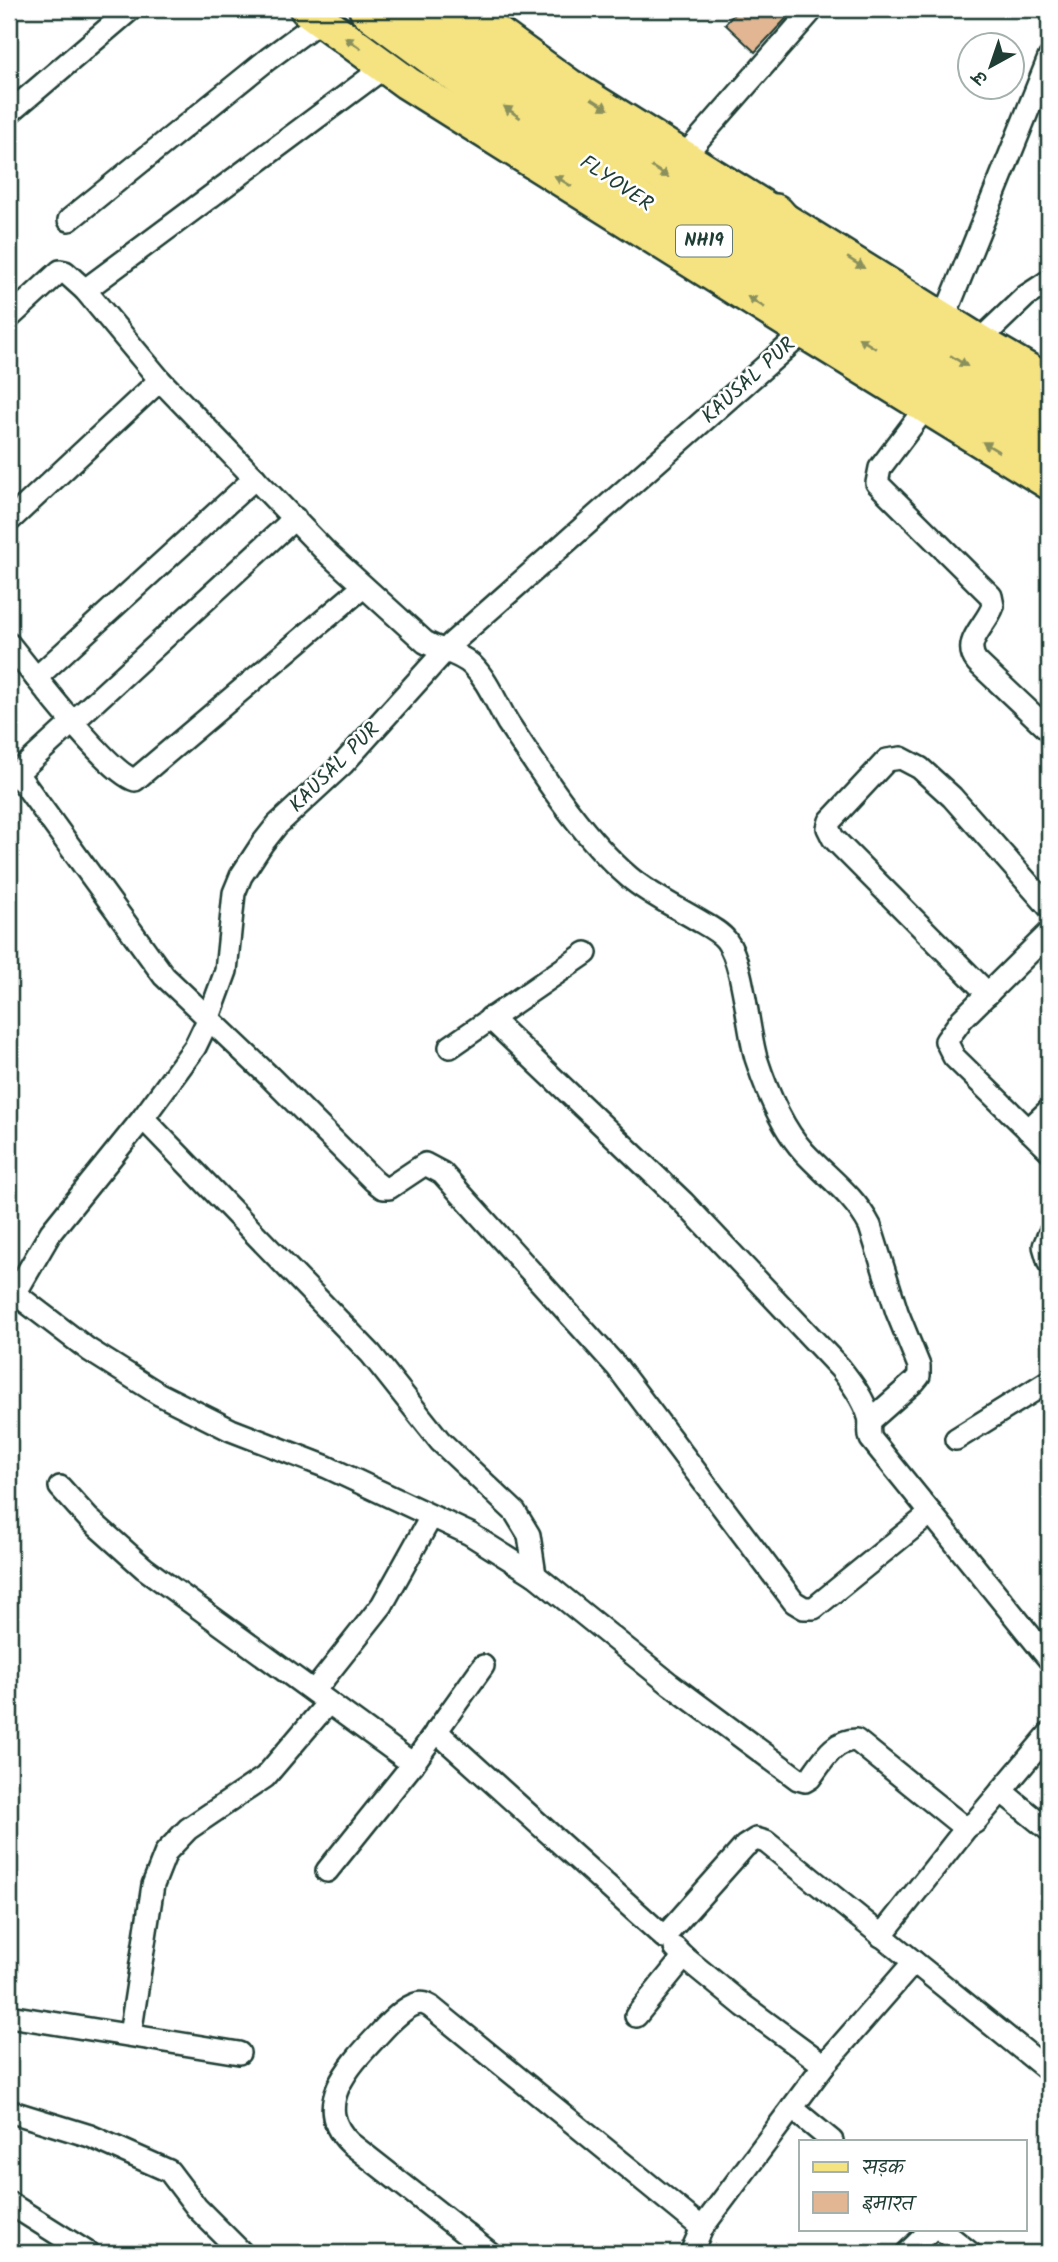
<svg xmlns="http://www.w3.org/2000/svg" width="1058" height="2262" viewBox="0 0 1058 2262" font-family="Kalam,'Playpen Sans Deva',sans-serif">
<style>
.building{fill:#e2b692;stroke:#1f3d34;stroke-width:2}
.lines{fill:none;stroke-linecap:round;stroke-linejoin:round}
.street-casing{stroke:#1f3d34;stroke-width:26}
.primary-casing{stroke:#1f3d34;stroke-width:37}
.highway-casing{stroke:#1f3d34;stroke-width:42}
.street{stroke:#fff;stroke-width:21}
.primary{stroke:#f5e382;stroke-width:32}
.highway{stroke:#f5e382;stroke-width:37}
.oneway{fill:#8a905b}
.labels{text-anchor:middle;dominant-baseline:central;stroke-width:5;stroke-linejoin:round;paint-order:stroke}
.shield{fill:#fff;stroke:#627771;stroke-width:2}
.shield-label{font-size:19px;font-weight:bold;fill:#1f3d34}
.street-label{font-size:21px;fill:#1f3d34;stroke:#fff}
</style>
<rect width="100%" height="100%" fill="#fff"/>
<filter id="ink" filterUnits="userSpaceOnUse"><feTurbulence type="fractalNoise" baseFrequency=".0143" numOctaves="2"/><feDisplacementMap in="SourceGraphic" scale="14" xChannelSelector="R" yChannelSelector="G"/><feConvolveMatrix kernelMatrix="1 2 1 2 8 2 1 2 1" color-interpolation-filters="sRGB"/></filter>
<g filter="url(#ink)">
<path class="building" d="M 739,9 L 795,9 L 755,52 L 725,24 Z"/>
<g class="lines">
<g class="street-casing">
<g id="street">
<path d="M 9,113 L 131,9"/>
<path d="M 684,156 L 813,9"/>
<path d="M 69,220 L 268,59 L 321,20"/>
<path d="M 85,290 L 386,66"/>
<path d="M 9,318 L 60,271 L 65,272 L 85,290 L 160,380 L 325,551 L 425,642 C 440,651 458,652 472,665 C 488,681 496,703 508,723 C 542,774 582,837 629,877 C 649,894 674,906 696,919 C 706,925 719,931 726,940 C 744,963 747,1027 756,1058 C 766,1089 781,1127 804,1152 C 827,1177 854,1195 870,1226 L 897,1312 L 919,1366 L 919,1376 L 914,1382 L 871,1420"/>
<path d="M 944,318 L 1049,58"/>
<path d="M 979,341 L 1026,296 L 1049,281"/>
<path d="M 926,407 L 880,468 L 877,483 L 991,596 L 993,606 C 986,626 961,642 977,662 L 1049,730"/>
<path d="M 9,521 L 160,380"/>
<path d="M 9,644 C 31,671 108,773 135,780 L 363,587"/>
<path d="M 36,678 L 255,478"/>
<path d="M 14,776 L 295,518"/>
<path d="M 9,777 L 16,776 L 23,782 L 164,976 L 269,1076 L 374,1181 L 383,1188 L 389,1188 L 425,1164 L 442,1173 L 617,1367 L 794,1602 L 804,1608 L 814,1608 L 931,1513"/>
<path d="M 1049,933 L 962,1019 L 946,1041 L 954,1057 L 1049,1150"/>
<path d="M 988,994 L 833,838 L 828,828 L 830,821 L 887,760 L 901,758 L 920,768 L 952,797 L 1049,907"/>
<path d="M 490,1018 L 683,1202 L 840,1368 C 851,1382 864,1399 869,1417 C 871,1423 868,1431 871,1439 L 1049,1659"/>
<path d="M 450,1047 L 586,953"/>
<path d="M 143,1118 L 371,1354 L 440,1441 L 515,1512 L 529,1535 L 535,1575"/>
<path d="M 1028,1130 L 1049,1110"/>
<path d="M 1049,1234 L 1044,1246 L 1049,1263"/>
<path d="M 9,1289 L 89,1350 L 159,1394 L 231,1430 L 327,1467 L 470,1534 L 535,1575 L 670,1684 L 798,1779 L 805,1781 L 810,1778 C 823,1761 833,1740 856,1740 L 960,1824 L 967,1827 L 975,1822 L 1049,1734"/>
<path d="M 9,1304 L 51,1232 L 143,1118 L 195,1047 L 208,1020 L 226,971 L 234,893 L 241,876 L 262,844 L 277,825 L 343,764 L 452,643 L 804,332"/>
<path d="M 956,1439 L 1049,1381"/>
<path d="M 60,1487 L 88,1518 L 144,1568 L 413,1764"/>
<path d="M 314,1691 L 382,1605 L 431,1517"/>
<path d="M 436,1731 L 664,1937 L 745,1846 L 756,1839 L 766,1842 L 1049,2071"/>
<path d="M 1001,1791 L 1049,1830"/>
<path d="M 327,1871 L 413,1764 L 483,1666"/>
<path d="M 881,1936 L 967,1827"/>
<path d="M 684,1957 L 744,2006 L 824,2065"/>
<path d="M 9,2016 L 239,2053"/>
<path d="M 636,2016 L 684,1957 L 675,1948"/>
<path d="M 130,2035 L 153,1885 L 166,1852 L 188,1829 L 265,1777 L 328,1703"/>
<path d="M 792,2108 L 824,2065 L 914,1962"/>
<path d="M 9,2111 L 90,2136 L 169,2171 L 197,2208 L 242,2253"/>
<path d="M 9,2203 L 88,2253"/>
<path d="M 940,2229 L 970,2253"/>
<path d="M 490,2253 L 350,2143 C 310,2105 351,2064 379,2034 C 388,2024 403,2008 416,2004 C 422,2002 426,2004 431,2007 L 702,2228 L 792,2108 L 832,2141"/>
<path d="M 691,2253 L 702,2228"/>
<path d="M 907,2253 L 932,2229"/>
</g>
</g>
<g class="primary-casing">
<g id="primary">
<path d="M 306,9 L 407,83 L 804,332 L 1049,483"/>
<path d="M 464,9 L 569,85 L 979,341 L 1049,382"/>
</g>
</g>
<g class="highway-casing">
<g id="highway">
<path d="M 368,9 L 440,62 L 636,199 L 1049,458"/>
<path d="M 421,9 L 565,110 L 839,286"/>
<path d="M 775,213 L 839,286 L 1049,418"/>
</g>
</g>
<use href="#street" class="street"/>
<use href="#primary" class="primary"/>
<use href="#highway" class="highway"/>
</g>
<defs><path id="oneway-solid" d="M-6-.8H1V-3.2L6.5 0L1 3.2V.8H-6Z" transform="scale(1.75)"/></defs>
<g class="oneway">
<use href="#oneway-solid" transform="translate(353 43) rotate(-145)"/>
<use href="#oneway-solid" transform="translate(600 104) rotate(32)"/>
<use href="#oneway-solid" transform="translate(512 112) rotate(-145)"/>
<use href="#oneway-solid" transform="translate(660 172) rotate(32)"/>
<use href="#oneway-solid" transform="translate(563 181) rotate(-148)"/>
<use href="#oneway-solid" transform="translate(856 263) rotate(32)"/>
<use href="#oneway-solid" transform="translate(756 302) rotate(-148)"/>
<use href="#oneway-solid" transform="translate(867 343) rotate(-148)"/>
<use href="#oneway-solid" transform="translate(959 361) rotate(32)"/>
<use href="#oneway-solid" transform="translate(991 447) rotate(-149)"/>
</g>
</g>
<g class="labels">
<rect class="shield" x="676" y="225.5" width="56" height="31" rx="5"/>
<g class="shield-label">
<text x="704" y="241">NH19</text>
</g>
<g class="street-label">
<text transform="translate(616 184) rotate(34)">FLYOVER</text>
<text transform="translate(749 381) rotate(-42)">KAUSAL PUR</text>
<text transform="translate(335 768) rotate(-45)">KAUSAL PUR</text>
</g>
</g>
<rect width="1058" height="2262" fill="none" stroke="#fff" stroke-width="35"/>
<rect x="18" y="18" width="1023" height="2227" fill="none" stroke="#1f3d34" stroke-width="2.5" filter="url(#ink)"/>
<rect x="799" y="2140" width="228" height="91" fill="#ffffff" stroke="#a5b1ae" stroke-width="2"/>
<rect x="813" y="2162" width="35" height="10" fill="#f5e382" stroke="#a5b1ae" stroke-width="2"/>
<text x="862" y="2174" font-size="21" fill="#1f3d34">सड़क</text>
<rect x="813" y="2192" width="35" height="21" fill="#e2b692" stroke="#a5b1ae" stroke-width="2"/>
<text x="862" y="2210" font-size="21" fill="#1f3d34">इमारत</text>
<g transform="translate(991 66) rotate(220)"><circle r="33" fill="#ffffff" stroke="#a5b1ae" stroke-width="2"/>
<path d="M0-5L12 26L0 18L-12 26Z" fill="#1f3d34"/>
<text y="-10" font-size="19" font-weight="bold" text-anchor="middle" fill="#1f3d34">उ</text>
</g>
</svg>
